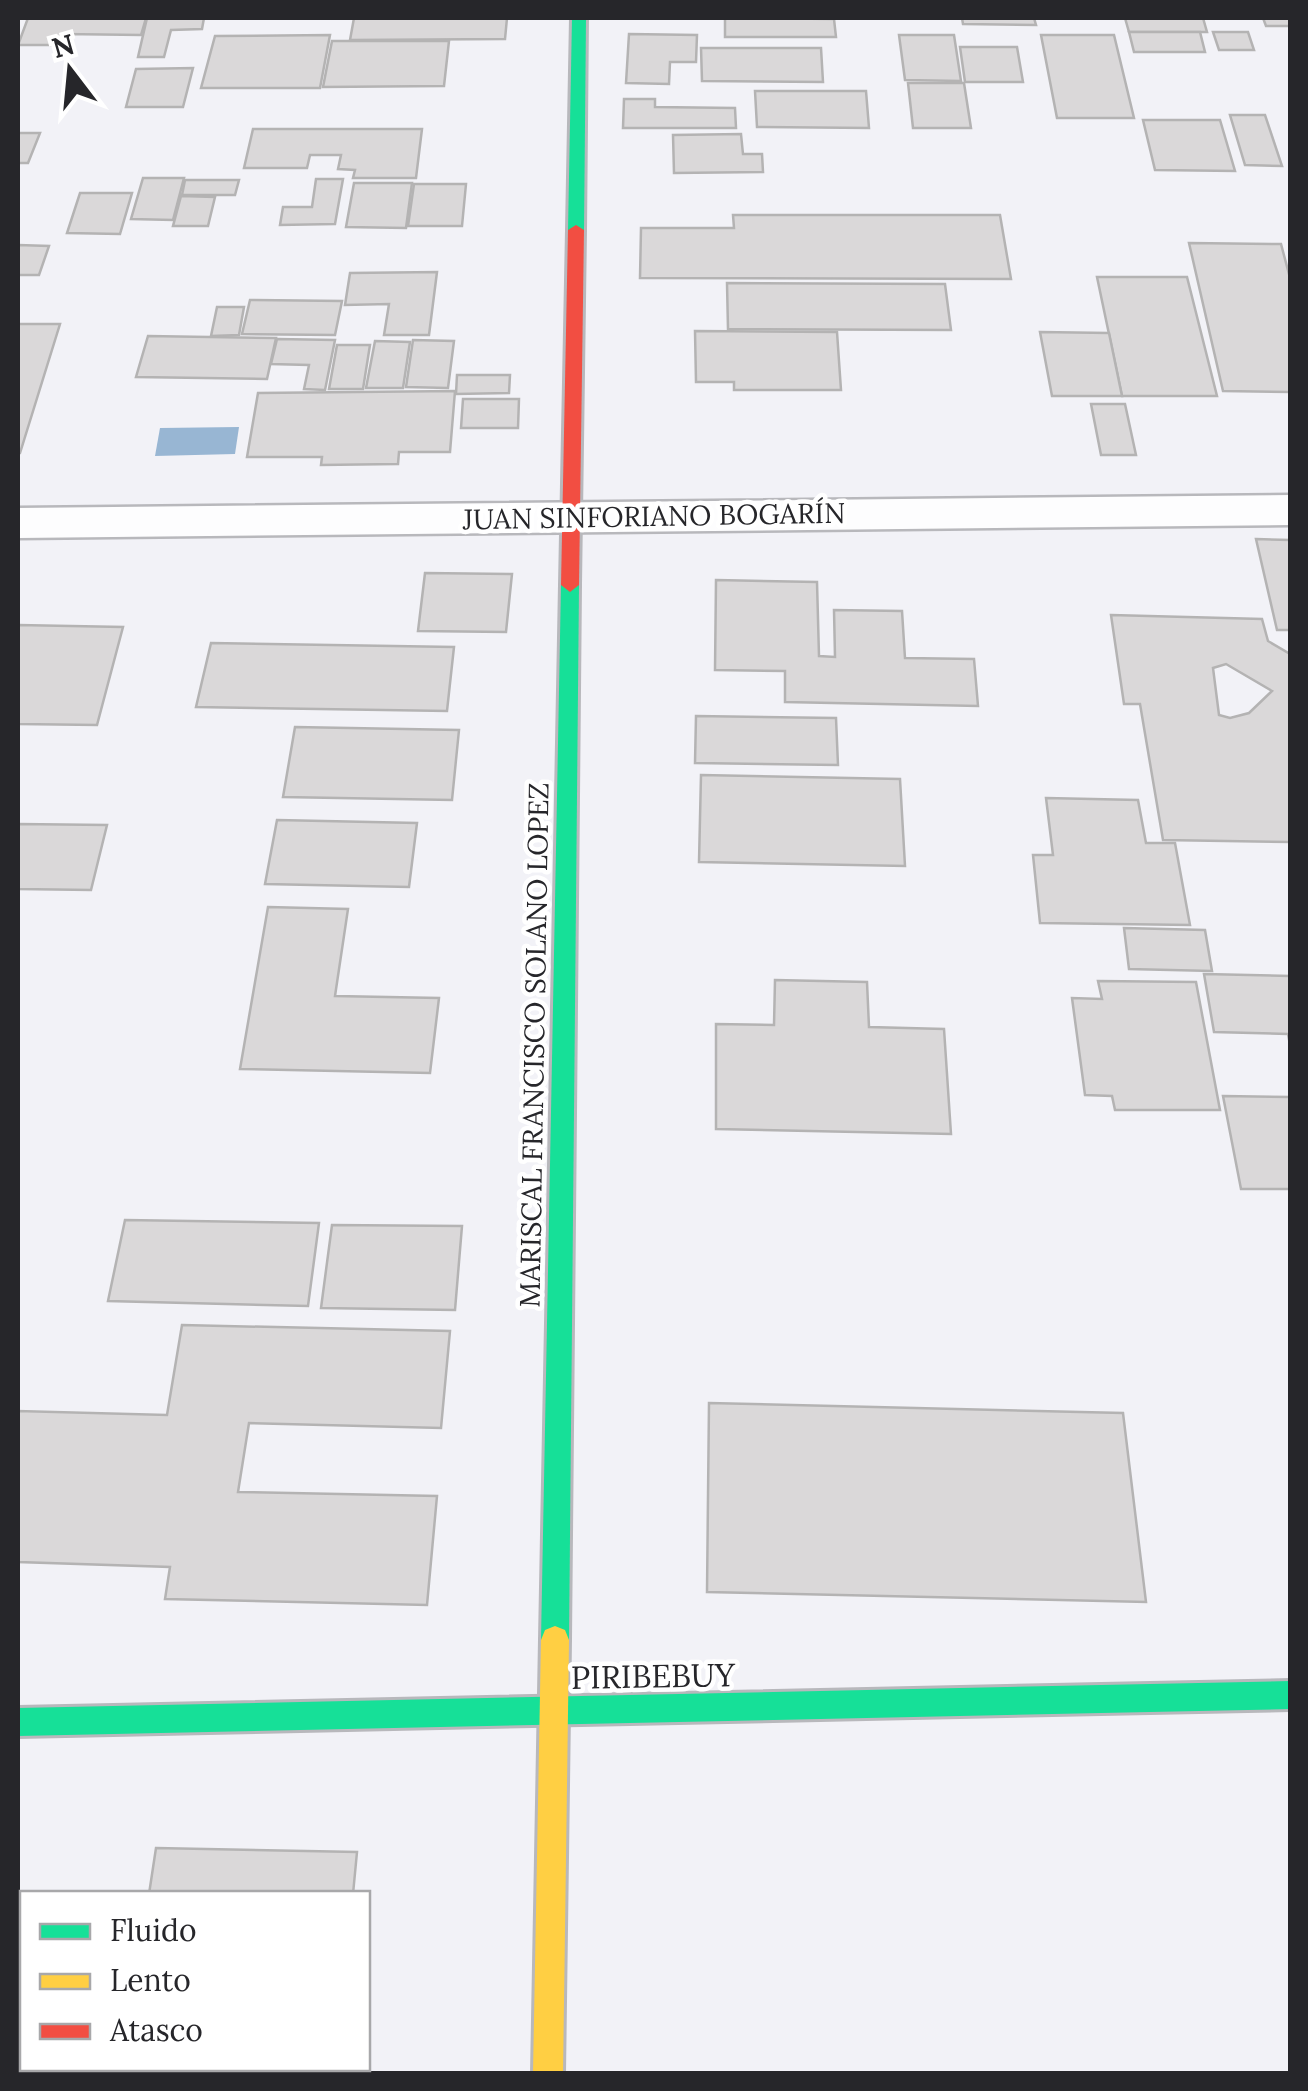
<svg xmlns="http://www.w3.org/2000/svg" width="1308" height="2091" viewBox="0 0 1308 2091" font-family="Lora,serif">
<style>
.water{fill:#98b6d3}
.building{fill:#dad8d9;stroke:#b4b3b3;stroke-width:2.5;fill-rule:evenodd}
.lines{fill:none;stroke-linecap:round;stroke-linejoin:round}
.street-casing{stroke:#b8b8bc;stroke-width:5}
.fast-casing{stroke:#b8b8bc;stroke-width:6}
.slow-casing{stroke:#b8b8bc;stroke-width:6}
.jam-casing{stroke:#b8b8bc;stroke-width:6}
.street{fill:#fdfdfe;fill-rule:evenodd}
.fast{fill:#16e098;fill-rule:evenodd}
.slow{fill:#ffcf43;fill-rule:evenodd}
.jam{fill:#f24e42;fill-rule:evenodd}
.labels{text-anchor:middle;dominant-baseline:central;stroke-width:9;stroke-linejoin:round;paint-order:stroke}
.street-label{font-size:28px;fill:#26262a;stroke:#fff}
.near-street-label{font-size:32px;fill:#26262a;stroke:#fff}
</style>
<rect width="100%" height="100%" fill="#f2f2f7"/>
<path class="water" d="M 239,427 L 235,454 L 155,456 L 160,428 Z"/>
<g class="building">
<path d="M 28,18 L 146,18 L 141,35 L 63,34 L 60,45 L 18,45 Z"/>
<path d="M 147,18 L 204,18 L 202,29 L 171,30 L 164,57 L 138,57 Z"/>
<path d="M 354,18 L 507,18 L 505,39 L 350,40 Z"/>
<path d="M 725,18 L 834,19 L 836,37 L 725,37 Z"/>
<path d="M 962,18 L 1034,18 L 1036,25 L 963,24 Z"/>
<path d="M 1125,18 L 1203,18 L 1207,32 L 1129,32 Z"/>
<path d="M 1263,18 L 1290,18 L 1290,26 L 1266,26 Z"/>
<path d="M 1129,32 L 1200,32 L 1205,52 L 1134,52 Z"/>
<path d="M 1213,32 L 1248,32 L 1254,50 L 1219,50 Z"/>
<path d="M 629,34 L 697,35 L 696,62 L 670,62 L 669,84 L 626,83 Z"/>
<path d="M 330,35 L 320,88 L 201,88 L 215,36 Z"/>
<path d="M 899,35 L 954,35 L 961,81 L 905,80 Z"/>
<path d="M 1041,35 L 1114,35 L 1134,118 L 1057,118 Z"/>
<path d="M 332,41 L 449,41 L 444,86 L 323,87 Z"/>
<path d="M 960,47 L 1017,47 L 1023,82 L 965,82 Z"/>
<path d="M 701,48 L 821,48 L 823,82 L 702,81 Z"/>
<path d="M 193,68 L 183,107 L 126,107 L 136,69 Z"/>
<path d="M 908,83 L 964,83 L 971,128 L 913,128 Z"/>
<path d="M 755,91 L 866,91 L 869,128 L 757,127 Z"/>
<path d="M 624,99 L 655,99 L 655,107 L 735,108 L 736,128 L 623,128 Z"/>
<path d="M 1230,115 L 1265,115 L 1282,166 L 1245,165 Z"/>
<path d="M 1143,120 L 1220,120 L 1235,171 L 1155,170 Z"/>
<path d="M 253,129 L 422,129 L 416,178 L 353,178 L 355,170 L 338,169 L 341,155 L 310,155 L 307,168 L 244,168 Z"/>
<path d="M 18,133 L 40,133 L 28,163 L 18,163 Z"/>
<path d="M 741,134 L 743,154 L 762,154 L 763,172 L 674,173 L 673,135 Z"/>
<path d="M 143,178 L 184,178 L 173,220 L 131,219 Z"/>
<path d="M 316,179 L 343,179 L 335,224 L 280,225 L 283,207 L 312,207 Z"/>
<path d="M 185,180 L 239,180 L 235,195 L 182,195 Z"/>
<path d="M 354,183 L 412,183 L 406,228 L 346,227 Z"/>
<path d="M 414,184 L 466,184 L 462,226 L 408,226 Z"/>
<path d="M 80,193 L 132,193 L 120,234 L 67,233 Z"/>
<path d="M 181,196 L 215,197 L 208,226 L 173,226 Z"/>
<path d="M 733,215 L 1000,215 L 1011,279 L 640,278 L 641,228 L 734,228 Z"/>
<path d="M 1189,243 L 1281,244 L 1290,278 L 1290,392 L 1223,391 Z"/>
<path d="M 18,245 L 49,246 L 39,275 L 18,275 Z"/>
<path d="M 437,272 L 429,335 L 384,335 L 389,304 L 345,305 L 350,273 Z"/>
<path d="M 1097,277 L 1187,277 L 1217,396 L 1122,396 Z"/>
<path d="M 727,283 L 945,284 L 951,330 L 728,329 Z"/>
<path d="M 250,300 L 342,301 L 335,335 L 242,334 Z"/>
<path d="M 217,307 L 244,307 L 239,335 L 211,336 Z"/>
<path d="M 18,324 L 60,324 L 20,453 L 18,453 Z"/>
<path d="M 695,331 L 837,332 L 841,390 L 734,390 L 734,382 L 696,382 Z"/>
<path d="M 1040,332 L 1109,333 L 1122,396 L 1052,396 Z"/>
<path d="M 148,336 L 276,338 L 267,379 L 136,377 Z"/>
<path d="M 277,339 L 335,340 L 325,390 L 304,389 L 309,365 L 271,364 Z"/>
<path d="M 413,340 L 454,341 L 448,388 L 406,387 Z"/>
<path d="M 375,341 L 410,342 L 403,388 L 366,388 Z"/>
<path d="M 337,345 L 370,345 L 363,389 L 329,389 Z"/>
<path d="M 457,375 L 510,375 L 509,393 L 456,394 Z"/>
<path d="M 455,391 L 450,452 L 399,452 L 398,464 L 321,465 L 322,457 L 247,457 L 258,393 Z"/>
<path d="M 463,399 L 519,399 L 518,428 L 461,428 Z"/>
<path d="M 1091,404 L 1125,404 L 1136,455 L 1101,455 Z"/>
<path d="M 1256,539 L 1290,540 L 1290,630 L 1277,630 Z"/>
<path d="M 425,573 L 512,574 L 506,632 L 418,631 Z"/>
<path d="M 716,580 L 817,582 L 819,656 L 835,657 L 834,610 L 902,611 L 905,658 L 974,659 L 978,706 L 785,702 L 785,671 L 715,670 Z"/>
<path d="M 1111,615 L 1262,619 L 1268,641 L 1290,654 L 1290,842 L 1163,840 L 1140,704 L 1124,704 ZM 1226,664 L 1272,691 L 1249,713 L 1230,718 L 1219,715 L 1213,668 Z"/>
<path d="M 18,625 L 123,627 L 97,725 L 18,724 Z"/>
<path d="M 211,643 L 454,647 L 447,711 L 196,707 Z"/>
<path d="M 696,716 L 836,718 L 838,765 L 695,763 Z"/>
<path d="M 295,727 L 459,730 L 452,800 L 283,797 Z"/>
<path d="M 701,775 L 900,779 L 905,866 L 699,862 Z"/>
<path d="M 1046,798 L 1138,800 L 1146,843 L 1175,843 L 1190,925 L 1040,923 L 1033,855 L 1053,855 Z"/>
<path d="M 277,820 L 417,823 L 409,887 L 265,884 Z"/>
<path d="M 18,824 L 107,825 L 91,890 L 18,889 Z"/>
<path d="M 268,907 L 348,909 L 335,996 L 439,998 L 430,1073 L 240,1069 Z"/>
<path d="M 1124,928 L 1205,930 L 1212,971 L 1129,969 Z"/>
<path d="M 1204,974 L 1290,976 L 1290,1045 L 1288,1034 L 1214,1032 Z"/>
<path d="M 775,980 L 867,982 L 869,1027 L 944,1029 L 951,1134 L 716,1129 L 716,1024 L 774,1025 Z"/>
<path d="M 1098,981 L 1196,982 L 1220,1110 L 1115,1110 L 1112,1096 L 1085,1095 L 1072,998 L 1102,999 Z"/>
<path d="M 1223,1096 L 1290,1097 L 1290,1189 L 1241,1189 Z"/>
<path d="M 125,1220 L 319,1223 L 308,1306 L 108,1301 Z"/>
<path d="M 332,1225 L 462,1226 L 455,1310 L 321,1308 Z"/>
<path d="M 182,1325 L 450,1331 L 441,1428 L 249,1423 L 238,1492 L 437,1496 L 427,1605 L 165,1599 L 170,1567 L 18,1562 L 18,1411 L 167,1415 Z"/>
<path d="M 709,1403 L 1123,1413 L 1146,1602 L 707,1592 Z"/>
<path d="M 156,1848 L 357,1852 L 353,1894 L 149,1894 Z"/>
<path d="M 18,1947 L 22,1947 L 22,2068 L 335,2068 L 334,2074 L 18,2074 Z"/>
</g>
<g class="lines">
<g class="street-casing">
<path id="street" d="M 1290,495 L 1290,525 L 18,538 L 18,508 Z"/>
</g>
<g class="fast-casing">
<g id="fast">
<path d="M 572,18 L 586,18 L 584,230 L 576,235 L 568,230 Z"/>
<path d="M 570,578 L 579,585 L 569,1640 L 565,1650 L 555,1654 L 545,1650 L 541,1640 L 561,585 Z"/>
<path d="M 1290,1681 L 1290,1709 L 18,1736 L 18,1708 Z"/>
</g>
</g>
<g class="slow-casing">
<path id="slow" d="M 555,1626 L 565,1630 L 569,1640 L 563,2074 L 533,2074 L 541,1640 L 545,1630 Z"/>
</g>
<g class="jam-casing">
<path id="jam" d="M 576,225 L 584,230 L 579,585 L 570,592 L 561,585 L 568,230 Z"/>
</g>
<use href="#street" class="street"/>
<use href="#fast" class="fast"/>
<use href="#slow" class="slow"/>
<use href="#jam" class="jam"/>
</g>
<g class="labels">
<g class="street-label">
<text transform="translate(654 516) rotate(-1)">JUAN SINFORIANO BOGARÍN</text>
<text transform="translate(534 1045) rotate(-89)">MARISCAL FRANCISCO SOLANO LOPEZ</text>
</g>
<g class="near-street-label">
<text transform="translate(653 1676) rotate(-1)">PIRIBEBUY</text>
</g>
</g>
<rect width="1308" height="2091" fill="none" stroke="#26262a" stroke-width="40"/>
<rect x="20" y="1891" width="350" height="180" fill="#ffffff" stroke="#a8a8aa" stroke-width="2.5"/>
<rect x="40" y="1924" width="50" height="15" fill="#16e098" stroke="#a8a8aa" stroke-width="2.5"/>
<text x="110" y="1941" font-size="30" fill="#26262a">Fluido</text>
<rect x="40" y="1974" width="50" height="15" fill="#ffcf43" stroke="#a8a8aa" stroke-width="2.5"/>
<text x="110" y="1991" font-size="30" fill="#26262a">Lento</text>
<rect x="40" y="2024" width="50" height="15" fill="#f24e42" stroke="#a8a8aa" stroke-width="2.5"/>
<text x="110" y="2041" font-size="30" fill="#26262a">Atasco</text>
<g transform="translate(70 70) rotate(344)" stroke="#ffffff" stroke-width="8" paint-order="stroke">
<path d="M0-8L18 38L0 25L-18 38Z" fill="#26262a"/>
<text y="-15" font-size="28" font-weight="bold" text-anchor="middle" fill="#26262a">N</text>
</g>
</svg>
